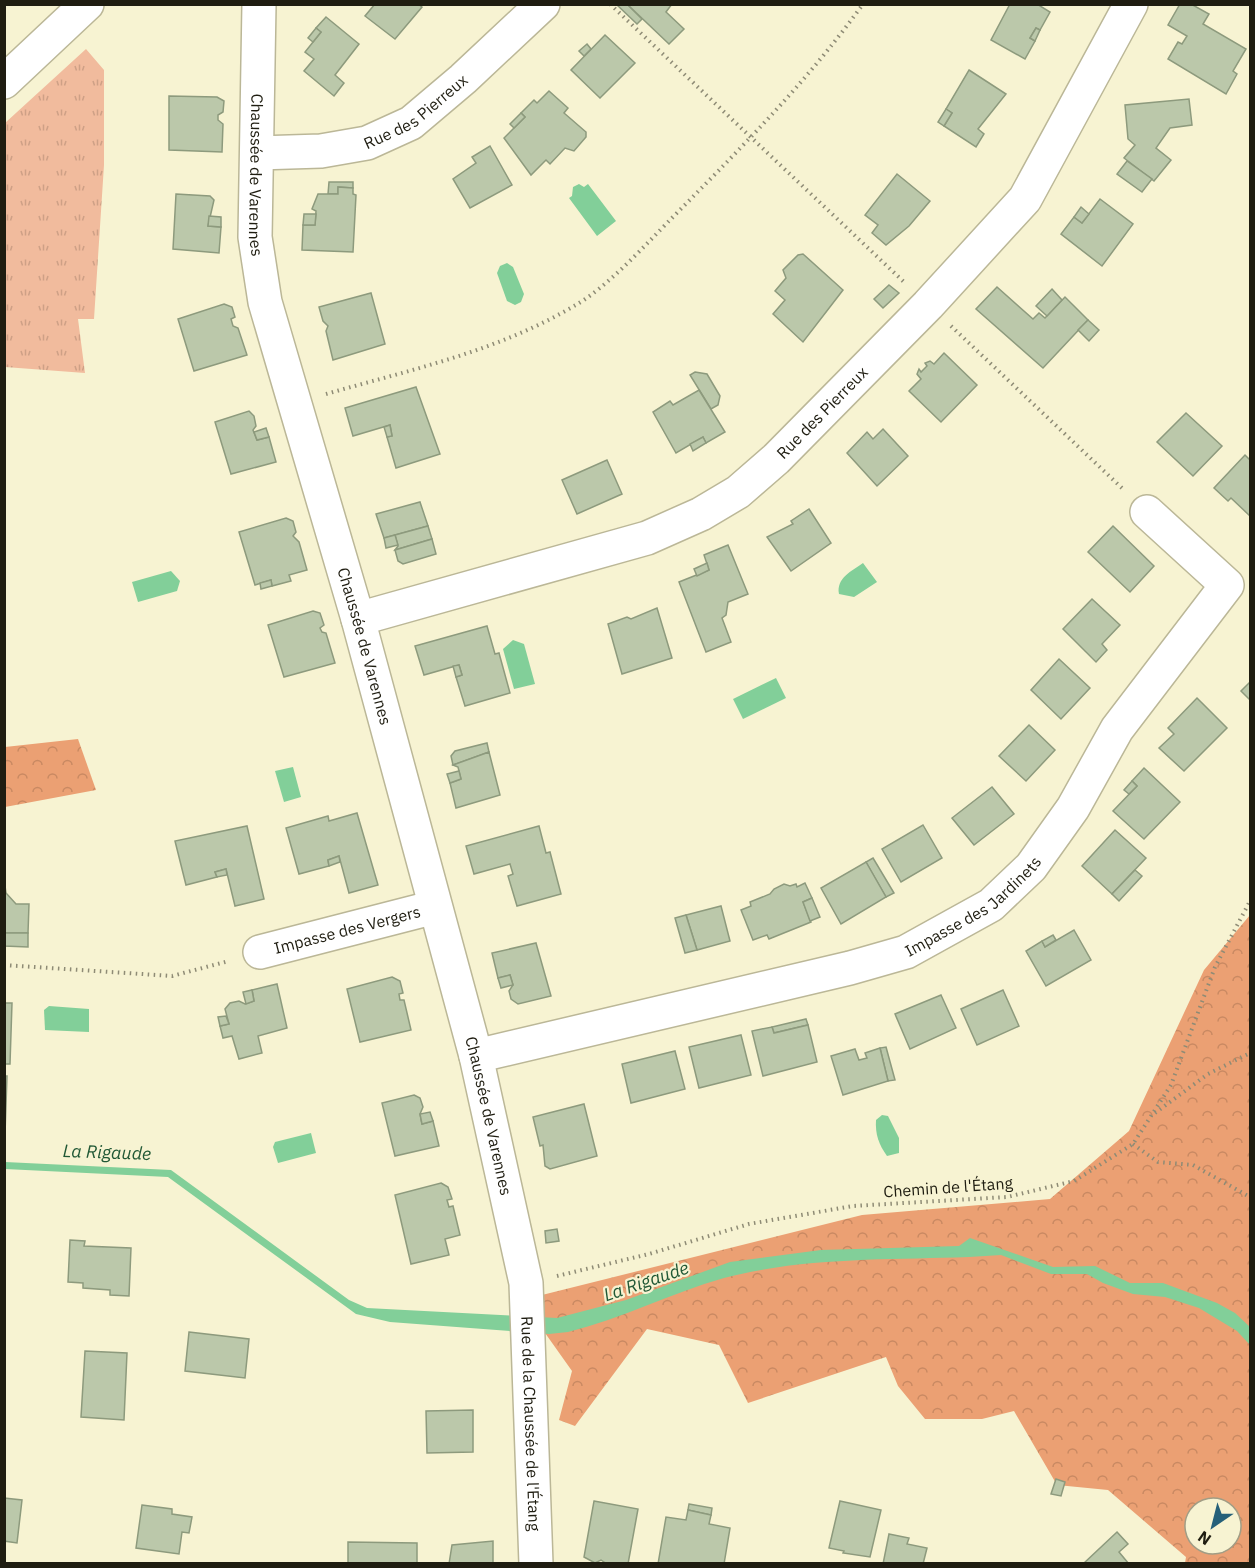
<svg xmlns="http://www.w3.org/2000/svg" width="1255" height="1568" viewBox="0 0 1255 1568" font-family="'IBM Plex Sans',sans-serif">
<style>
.grass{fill:url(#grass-tufts)}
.forest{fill:url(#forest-crowns);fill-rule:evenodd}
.water{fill:#82cf99}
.building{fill:#bbc8aa;stroke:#8d9a7d;stroke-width:1.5}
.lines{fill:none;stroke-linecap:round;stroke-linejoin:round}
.minor-casing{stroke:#bbb797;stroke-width:36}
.path{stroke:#8e8b75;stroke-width:4;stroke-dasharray:1.5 4.5;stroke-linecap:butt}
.minor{stroke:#fff;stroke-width:33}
.labels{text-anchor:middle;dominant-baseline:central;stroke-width:4.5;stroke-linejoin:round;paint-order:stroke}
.street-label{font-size:16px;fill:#1f1d11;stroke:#f7f3d2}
.water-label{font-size:18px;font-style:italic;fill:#215835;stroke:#f7f3d2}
</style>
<defs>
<pattern id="grass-tufts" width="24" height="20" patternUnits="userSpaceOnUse" patternTransform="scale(1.5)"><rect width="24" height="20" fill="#f1bb9d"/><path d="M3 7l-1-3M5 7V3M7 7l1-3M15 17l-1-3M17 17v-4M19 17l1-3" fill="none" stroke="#cea086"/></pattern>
<pattern id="forest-crowns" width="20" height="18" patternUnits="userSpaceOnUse" patternTransform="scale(1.5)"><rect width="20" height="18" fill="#eba073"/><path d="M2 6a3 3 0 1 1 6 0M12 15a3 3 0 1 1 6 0" fill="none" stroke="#c98962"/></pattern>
</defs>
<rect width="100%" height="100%" fill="#f7f3d2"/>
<path class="grass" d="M 86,49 L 104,70 L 104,165 L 94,319 L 78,319 L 85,373 L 5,367 L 5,123 Z"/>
<g class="forest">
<path d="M 78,739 L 96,790 L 5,807 L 5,747 Z"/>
<path d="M 1250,915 L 1250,1563 L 1185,1563 L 1186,1557 L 1108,1490 L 1057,1485 L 1014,1411 L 982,1419 L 925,1419 L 898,1386 L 886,1357 L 748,1403 L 719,1345 L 647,1329 L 575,1426 L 559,1420 L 572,1371 L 533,1316 L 538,1296 L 862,1215 L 1050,1199 L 1129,1131 L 1204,970 ZM 1195,1508 L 1231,1508 L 1231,1544 L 1195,1544 Z"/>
</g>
<g class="water">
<path d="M 579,184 L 584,187 L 588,184 L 616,221 L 597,236 L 569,198 L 572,196 L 573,187 Z"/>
<path d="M 507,263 L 513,267 L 524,294 L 521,302 L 515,305 L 507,301 L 497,273 L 500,266 Z"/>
<path d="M 863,563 L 877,582 L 854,597 L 839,594 C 836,578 852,571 863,563 Z"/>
<path d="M 171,571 L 180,581 L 177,591 L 138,602 L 132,582 Z"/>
<path d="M 513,640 L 524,644 L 535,684 L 514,689 L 503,649 Z"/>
<path d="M 776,678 L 786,698 L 743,719 L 733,699 Z"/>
<path d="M 293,767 L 301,797 L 284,802 L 275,771 Z"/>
<path d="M 49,1006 L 89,1009 L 89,1032 L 45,1030 L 44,1010 Z"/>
<path d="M 882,1115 L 888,1116 L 899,1138 L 899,1153 L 887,1156 C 879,1145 875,1134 876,1120 Z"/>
<path d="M 311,1133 L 316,1153 L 278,1163 L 273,1147 L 275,1142 Z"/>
<path d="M 5,1162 L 171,1170 L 349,1300 L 367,1308 L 557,1318 L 626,1300 L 730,1262 L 821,1250 L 959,1246 L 970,1238 L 1053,1267 L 1095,1266 L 1130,1283 L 1163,1283 L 1217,1303 L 1235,1313 L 1250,1327 L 1250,1345 L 1237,1331 L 1199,1308 L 1165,1297 L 1133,1294 L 1103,1283 L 1087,1274 L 1051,1274 L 1001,1255 L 969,1257 C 887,1260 804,1257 724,1278 C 671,1293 621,1319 568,1332 L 549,1334 L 390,1322 L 356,1314 L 168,1177 L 5,1169 Z"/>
</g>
<g class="building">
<path d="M 375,4 L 418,4 L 422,7 L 395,39 L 365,16 Z"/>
<path d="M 616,4 L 627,4 L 642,19 L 637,24 Z"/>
<path d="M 627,4 L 672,4 L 666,12 L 684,29 L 669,44 Z"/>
<path d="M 1010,4 L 1037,4 L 1050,12 L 1040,30 L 1036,28 L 1030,38 L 1035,41 L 1025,59 L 991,40 Z"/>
<path d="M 1180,4 L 1191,4 L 1209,14 L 1203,24 L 1246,49 L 1233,71 L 1237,74 L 1226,94 L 1168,59 L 1178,42 L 1182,44 L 1187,36 L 1168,25 Z"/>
<path d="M 326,17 L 359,44 L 335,75 L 344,83 L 334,96 L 304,71 L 314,59 L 305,52 L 321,32 L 316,28 Z"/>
<path d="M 316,28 L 321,32 L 313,42 L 308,38 Z"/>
<path d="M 1036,28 L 1040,30 L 1035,41 L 1030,38 Z"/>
<path d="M 605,35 L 635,63 L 600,98 L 571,70 Z"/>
<path d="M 587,44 L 591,49 L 584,56 L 579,51 Z"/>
<path d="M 969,70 L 1006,94 L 978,129 L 984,134 L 976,147 L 944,126 L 952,113 L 946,109 Z"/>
<path d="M 549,91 L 568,108 L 564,113 L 586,132 L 586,137 L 574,151 L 565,148 L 550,164 L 546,160 L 531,175 L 504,138 L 525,117 L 521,113 L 534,100 L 537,103 Z"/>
<path d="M 169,96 L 217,97 L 224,101 L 223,112 L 218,115 L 218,120 L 223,124 L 222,152 L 169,150 Z"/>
<path d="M 1189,99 L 1192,125 L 1170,128 L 1156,148 L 1171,160 L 1154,181 L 1124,158 L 1135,145 L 1128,139 L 1125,105 Z"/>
<path d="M 946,109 L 952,113 L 944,126 L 938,122 Z"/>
<path d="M 521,113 L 525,117 L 514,128 L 510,124 Z"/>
<path d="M 490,146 L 512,185 L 470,208 L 453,179 L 476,163 L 472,157 Z"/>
<path d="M 1127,161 L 1152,179 L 1142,192 L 1117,174 Z"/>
<path d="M 897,174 L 930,201 L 909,226 L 886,245 L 872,233 L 878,225 L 865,215 Z"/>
<path d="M 329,182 L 353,182 L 353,188 L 338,187 L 338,194 L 328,194 Z"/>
<path d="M 338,187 L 353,188 L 353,194 L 356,195 L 353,252 L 302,250 L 303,225 L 315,225 L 316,211 L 312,209 L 318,194 L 338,194 Z"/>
<path d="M 176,194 L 210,196 L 214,200 L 208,226 L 221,227 L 219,253 L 173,249 Z"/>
<path d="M 1100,199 L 1133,224 L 1102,266 L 1061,234 L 1074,217 L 1082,223 Z"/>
<path d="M 1081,207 L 1089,214 L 1082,223 L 1074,217 Z"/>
<path d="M 304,214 L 316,214 L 315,225 L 303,225 Z"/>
<path d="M 209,216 L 221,217 L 221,227 L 208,226 Z"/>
<path d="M 803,254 L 843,290 L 803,342 L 773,314 L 785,300 L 775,291 L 786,278 L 783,270 L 798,255 Z"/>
<path d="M 889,285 L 899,293 L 883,308 L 874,299 Z"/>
<path d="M 997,287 L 1033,319 L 1039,313 L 1045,318 L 1065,297 L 1088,320 L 1043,368 L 976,309 Z"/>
<path d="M 1052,289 L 1062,300 L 1047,316 L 1036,306 Z"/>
<path d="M 371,293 L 385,344 L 333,360 L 326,331 L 328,326 L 323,321 L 319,307 Z"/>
<path d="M 224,304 L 232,307 L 235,317 L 231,319 L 233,326 L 238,328 L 247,355 L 194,371 L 178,319 Z"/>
<path d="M 1088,320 L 1099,330 L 1089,341 L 1078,330 Z"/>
<path d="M 944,353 L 977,385 L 941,422 L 909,391 L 921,379 L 917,374 L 919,369 L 921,372 L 927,366 L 925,363 L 930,361 L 934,364 Z"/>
<path d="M 695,372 L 707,374 L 720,396 L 718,405 L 711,409 L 690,375 Z"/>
<path d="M 416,387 L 440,454 L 396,468 L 387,437 L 392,436 L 390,425 L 353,436 L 345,408 Z"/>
<path d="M 699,390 L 725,432 L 706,443 L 703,437 L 676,453 L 653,412 L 670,401 L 673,405 Z"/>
<path d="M 249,411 L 254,416 L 256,426 L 253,430 L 257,440 L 269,437 L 276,462 L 231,474 L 215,422 Z"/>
<path d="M 1186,413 L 1222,446 L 1193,476 L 1157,442 Z"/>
<path d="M 390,425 L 392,436 L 387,437 L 384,427 Z"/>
<path d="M 266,428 L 269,437 L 257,440 L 254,432 Z"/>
<path d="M 883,429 L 908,456 L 877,486 L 847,453 L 867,432 L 873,439 Z"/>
<path d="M 703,437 L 706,443 L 693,451 L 690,444 Z"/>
<path d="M 1245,455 L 1250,460 L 1250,516 L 1231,498 L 1228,501 L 1214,488 Z"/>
<path d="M 607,460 L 622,494 L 577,514 L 562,480 Z"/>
<path d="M 420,502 L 428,526 L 384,538 L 376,514 Z"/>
<path d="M 809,509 L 831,543 L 791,571 L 767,537 L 793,524 L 791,521 Z"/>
<path d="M 286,518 L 293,521 L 296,532 L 293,536 L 299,542 L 307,570 L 289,575 L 291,581 L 272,586 L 271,580 L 255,585 L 239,532 Z"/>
<path d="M 428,526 L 432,539 L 395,550 L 398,546 L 395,535 Z"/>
<path d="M 1113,526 L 1154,566 L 1130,592 L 1088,552 Z"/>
<path d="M 395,535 L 398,545 L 386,548 L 384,538 Z"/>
<path d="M 432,539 L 436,554 L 403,564 L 398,561 L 395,550 Z"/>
<path d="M 728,545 L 748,594 L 728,602 L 726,615 L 722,618 L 731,642 L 706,652 L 679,582 L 709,570 L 704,555 Z"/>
<path d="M 707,563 L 709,570 L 697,576 L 694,569 Z"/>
<path d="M 271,580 L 272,586 L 261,589 L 260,583 Z"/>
<path d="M 1092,599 L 1120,625 L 1102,644 L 1107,650 L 1096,662 L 1063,629 Z"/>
<path d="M 657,608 L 672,658 L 622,674 L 608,624 L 627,617 L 631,619 Z"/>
<path d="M 313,611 L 320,613 L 324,625 L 320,628 L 322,632 L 326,633 L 335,663 L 284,677 L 268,625 Z"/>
<path d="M 487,626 L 495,654 L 499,653 L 510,693 L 465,706 L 456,677 L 462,675 L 459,665 L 424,675 L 415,646 Z"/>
<path d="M 1059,659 L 1090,688 L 1061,719 L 1031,690 Z"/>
<path d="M 459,665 L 462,675 L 456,677 L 453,666 Z"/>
<path d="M 1250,682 L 1250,700 L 1241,691 Z"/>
<path d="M 1197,698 L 1227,728 L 1184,771 L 1159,748 L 1174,734 L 1168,728 Z"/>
<path d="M 1029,725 L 1055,750 L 1026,781 L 999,756 Z"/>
<path d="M 487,743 L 489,752 L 453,765 L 451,756 L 455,751 Z"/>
<path d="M 489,752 L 500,795 L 456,808 L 450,783 L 461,779 L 458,767 L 453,765 Z"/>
<path d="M 1144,768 L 1180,802 L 1144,839 L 1113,811 L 1137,786 L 1132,781 Z"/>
<path d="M 459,771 L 461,779 L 450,783 L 447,774 Z"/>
<path d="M 1132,781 L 1137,786 L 1129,794 L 1124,790 Z"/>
<path d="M 992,787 L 1014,814 L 974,845 L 952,818 Z"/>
<path d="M 357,813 L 378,885 L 349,893 L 339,856 L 328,860 L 329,866 L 299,874 L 286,828 L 328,816 L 329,821 Z"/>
<path d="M 923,825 L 942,858 L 901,882 L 882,849 Z"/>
<path d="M 247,826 L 264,899 L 235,906 L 226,869 L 215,872 L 217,877 L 186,885 L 175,841 Z"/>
<path d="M 539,826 L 546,853 L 550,852 L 561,894 L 517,906 L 508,876 L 513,874 L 510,864 L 474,874 L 466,846 Z"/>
<path d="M 1115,830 L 1146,858 L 1112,894 L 1082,866 Z"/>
<path d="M 339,856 L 340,862 L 329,866 L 328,860 Z"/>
<path d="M 873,858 L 894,893 L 886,897 L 866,862 Z"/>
<path d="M 866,862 L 886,897 L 841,924 L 821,888 Z"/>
<path d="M 226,869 L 227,875 L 217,877 L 215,872 Z"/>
<path d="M 1135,870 L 1142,876 L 1119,901 L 1112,894 Z"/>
<path d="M 4,879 L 6,893 L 16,904 L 29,904 L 28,933 L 4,933 Z"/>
<path d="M 805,883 L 812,898 L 803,902 L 811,922 L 769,939 L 767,935 L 753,940 L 741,910 L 751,906 L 750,902 L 770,894 L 774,889 L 784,884 L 790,886 L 796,884 L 797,887 Z"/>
<path d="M 812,898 L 820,917 L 810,921 L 803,902 Z"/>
<path d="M 721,906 L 730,941 L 697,950 L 686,915 Z"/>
<path d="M 686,915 L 697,950 L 685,953 L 675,918 Z"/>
<path d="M 1074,930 L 1091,960 L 1046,986 L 1026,951 L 1042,941 L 1045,947 Z"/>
<path d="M 4,933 L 28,933 L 28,947 L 4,946 Z"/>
<path d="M 1053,935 L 1056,940 L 1045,947 L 1042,941 Z"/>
<path d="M 536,943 L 551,996 L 518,1004 L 511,999 L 509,991 L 513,985 L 510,975 L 498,978 L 492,953 Z"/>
<path d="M 510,975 L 513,985 L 501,988 L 498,978 Z"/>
<path d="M 392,977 L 400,981 L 403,993 L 399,994 L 400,1000 L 404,1000 L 411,1030 L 360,1042 L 347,989 Z"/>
<path d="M 277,984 L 287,1028 L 258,1036 L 262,1053 L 239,1059 L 232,1036 L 223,1038 L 220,1026 L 229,1024 L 225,1009 L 230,1003 L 239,1001 L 245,1004 L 254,1001 L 252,990 Z"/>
<path d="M 252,990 L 254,1001 L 246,1004 L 243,992 Z"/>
<path d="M 1003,990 L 1019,1026 L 977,1045 L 961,1009 Z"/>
<path d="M 941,995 L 956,1028 L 910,1049 L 895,1014 Z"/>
<path d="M 4,1003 L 12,1003 L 10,1064 L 4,1064 Z"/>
<path d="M 226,1016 L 229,1024 L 220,1026 L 218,1017 Z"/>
<path d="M 806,1019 L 808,1025 L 774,1033 L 772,1027 Z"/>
<path d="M 808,1025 L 817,1062 L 763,1076 L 752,1031 L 772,1027 L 774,1033 Z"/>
<path d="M 741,1035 L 751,1075 L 699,1088 L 689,1047 Z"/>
<path d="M 886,1047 L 895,1080 L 888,1081 L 880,1048 Z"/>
<path d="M 880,1048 L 888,1081 L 843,1095 L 831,1056 L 855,1049 L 859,1060 L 867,1058 L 865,1053 Z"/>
<path d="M 675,1051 L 685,1089 L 631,1103 L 622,1064 Z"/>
<path d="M 4,1076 L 7,1076 L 5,1134 L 4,1134 Z"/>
<path d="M 414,1095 L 420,1098 L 423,1107 L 420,1114 L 422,1124 L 433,1121 L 439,1146 L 395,1156 L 382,1103 Z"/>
<path d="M 584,1104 L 597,1156 L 550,1169 L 545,1166 L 543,1145 L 540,1146 L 533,1117 Z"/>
<path d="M 430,1112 L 433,1121 L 422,1124 L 420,1114 Z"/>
<path d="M 441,1183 L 448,1187 L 452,1199 L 447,1200 L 449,1207 L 453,1206 L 460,1235 L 445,1239 L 449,1255 L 411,1264 L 395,1195 Z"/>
<path d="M 557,1229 L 559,1241 L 546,1243 L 545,1231 Z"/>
<path d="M 70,1240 L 85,1241 L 84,1246 L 131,1248 L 129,1296 L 110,1295 L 110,1290 L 83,1288 L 83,1283 L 68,1282 Z"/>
<path d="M 189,1332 L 249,1339 L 245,1378 L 185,1371 Z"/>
<path d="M 85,1351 L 127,1353 L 124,1420 L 81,1417 Z"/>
<path d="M 473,1410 L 473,1452 L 427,1453 L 426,1411 Z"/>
<path d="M 1056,1479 L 1065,1482 L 1061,1496 L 1051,1494 Z"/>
<path d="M 4,1498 L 22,1500 L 17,1543 L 4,1541 Z"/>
<path d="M 594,1501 L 638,1509 L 628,1564 L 607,1564 L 601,1560 L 595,1563 L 584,1557 Z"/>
<path d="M 840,1501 L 881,1510 L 870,1557 L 843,1553 L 844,1551 L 829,1548 Z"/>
<path d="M 689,1504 L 712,1508 L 711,1515 L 688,1510 Z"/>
<path d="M 142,1505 L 172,1509 L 172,1514 L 192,1517 L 189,1533 L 182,1532 L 179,1554 L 136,1548 Z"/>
<path d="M 688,1510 L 711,1515 L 709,1524 L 730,1528 L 724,1564 L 658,1564 L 666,1517 L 686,1520 Z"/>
<path d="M 1117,1532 L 1128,1544 L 1119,1552 L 1129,1564 L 1083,1564 Z"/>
<path d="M 889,1534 L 909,1538 L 907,1544 L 927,1548 L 923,1564 L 883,1564 Z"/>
<path d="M 493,1541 L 493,1564 L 449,1564 L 452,1545 Z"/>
<path d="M 348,1542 L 417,1543 L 417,1564 L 348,1564 Z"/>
</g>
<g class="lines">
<g class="minor-casing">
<g id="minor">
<path id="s1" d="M 259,4 L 255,237 L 265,302 L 358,619 L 476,1056 L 526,1283 L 536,1564"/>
<path d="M 4,82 L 87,4"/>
<path id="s2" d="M 258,153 L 321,151 L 367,143 L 411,123 L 463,79 L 543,4"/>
<path id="s3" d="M 358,619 L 647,538 L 701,514 L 738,492 L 776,459 L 928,305 L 1025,199 L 1131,4"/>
<path id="s4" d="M 260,952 L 435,907"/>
<path id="s5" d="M 476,1056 L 850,968 L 906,952 L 953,926 L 991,905 L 1031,867 L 1073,808 L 1117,729 L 1227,585 L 1147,512"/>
</g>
</g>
<g class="path">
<path d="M 610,4 L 904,282"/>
<path d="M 951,326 L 1124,490"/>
<path d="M 326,394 C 410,370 498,351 574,306 C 608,287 644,246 672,218 C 739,150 807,82 863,4"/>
<path d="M 4,965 L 172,976 L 229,961"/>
<path d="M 1155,1113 L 1208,1074 L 1250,1053"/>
<path d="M 1133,1144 L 1158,1162 L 1193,1165 L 1250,1197"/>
<path d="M 557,1276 L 649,1254 L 749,1224 L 853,1206 L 1007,1197 L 1074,1181 L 1133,1144 L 1171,1085 L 1215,967 L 1250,901"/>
</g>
<use href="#minor" class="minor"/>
</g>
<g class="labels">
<g class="street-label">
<text stroke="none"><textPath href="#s2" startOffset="168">Rue des Pierreux</textPath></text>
<text stroke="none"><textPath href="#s1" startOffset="171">Chaussée de Varennes</textPath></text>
<text stroke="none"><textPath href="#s3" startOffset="518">Rue des Pierreux</textPath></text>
<text stroke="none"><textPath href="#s1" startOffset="657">Chaussée de Varennes</textPath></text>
<text stroke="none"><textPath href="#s5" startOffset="524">Impasse des Jardinets</textPath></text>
<text stroke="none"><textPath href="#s4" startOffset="90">Impasse des Vergers</textPath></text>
<text stroke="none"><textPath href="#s1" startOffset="1143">Chaussée de Varennes</textPath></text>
<text transform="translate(948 1187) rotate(-4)">Chemin de l'Étang</text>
<text stroke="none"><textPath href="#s1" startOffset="1455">Rue de la Chaussée de l'Étang</textPath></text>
</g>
<g class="water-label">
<text transform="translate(107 1152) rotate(2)">La Rigaude</text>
<text transform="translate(646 1281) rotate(-19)">La Rigaude</text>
</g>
</g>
<rect width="1255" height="1568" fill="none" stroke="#1f1d11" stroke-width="12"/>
<g transform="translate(1213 1526) rotate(215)"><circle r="28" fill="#f7f3d2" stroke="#a19d85" stroke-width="1.5"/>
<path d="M0-4.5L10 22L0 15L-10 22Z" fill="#266079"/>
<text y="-9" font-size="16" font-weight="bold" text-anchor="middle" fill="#1f1d11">N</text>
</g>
</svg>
